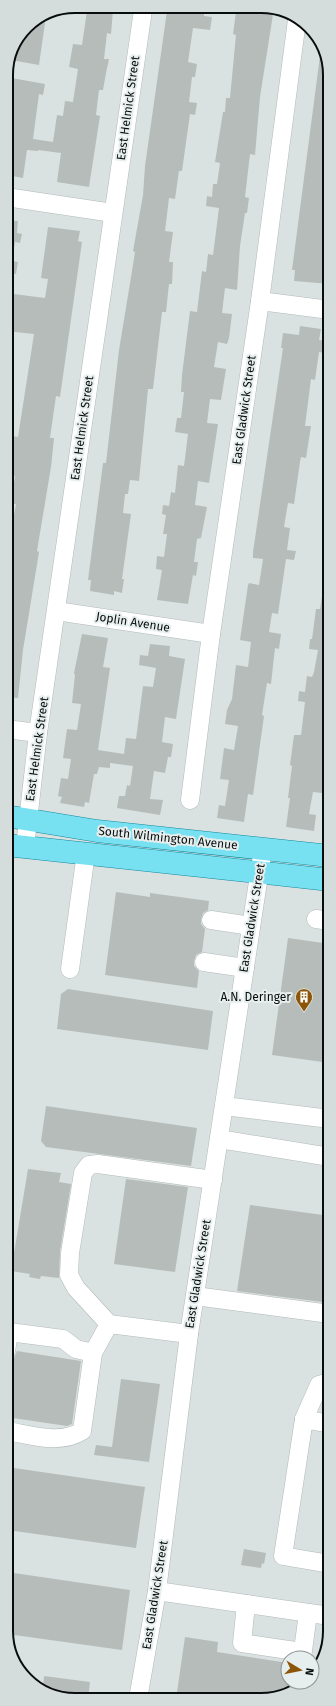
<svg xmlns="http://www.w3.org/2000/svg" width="336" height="1706" viewBox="0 0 336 1706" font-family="'Fira Sans',sans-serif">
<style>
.building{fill:#b6bcb9}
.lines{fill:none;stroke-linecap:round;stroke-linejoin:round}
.minor-casing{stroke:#b2b9b9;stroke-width:19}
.major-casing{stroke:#15899c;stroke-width:23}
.minor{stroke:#fff;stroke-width:18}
.major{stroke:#77e1f2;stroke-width:22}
.labels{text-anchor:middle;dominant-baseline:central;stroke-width:4;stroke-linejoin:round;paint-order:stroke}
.street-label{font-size:12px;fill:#090c0c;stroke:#e7efee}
.poi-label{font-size:12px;fill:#090c0c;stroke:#e7efee;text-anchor:end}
.rim{fill:none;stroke:#090c0c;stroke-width:2}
</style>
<rect width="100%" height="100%" fill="#dae2e1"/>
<g class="building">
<path d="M 274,8 L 260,97 L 255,155 L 250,154 L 245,197 L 249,198 L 247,213 L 245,213 L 240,246 L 237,290 L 225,288 L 222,313 L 232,314 L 229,338 L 227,344 L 218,342 L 214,367 L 226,369 L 221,400 L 210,399 L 207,423 L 218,424 L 209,483 L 198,481 L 195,505 L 207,507 L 201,538 L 197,539 L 194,562 L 198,562 L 196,576 L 193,575 L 188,604 L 157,600 L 162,570 L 156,569 L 157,556 L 164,557 L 167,534 L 163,534 L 166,515 L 162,514 L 163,505 L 169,506 L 171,492 L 175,493 L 178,465 L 184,466 L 188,434 L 175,432 L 177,418 L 181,418 L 184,392 L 181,392 L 182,375 L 190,311 L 197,312 L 202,271 L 206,272 L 208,254 L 213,255 L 219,208 L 206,206 L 207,196 L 212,197 L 213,184 L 217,184 L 220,163 L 215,162 L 223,112 L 225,112 L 226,98 L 230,98 L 236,35 L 233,34 L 236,12 L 253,13 L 256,13 L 256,9 Z"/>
<path d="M 183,9 L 204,9 L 204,16 L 212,17 L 210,30 L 193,28 L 188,62 L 197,64 L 195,77 L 192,77 L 189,102 L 197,103 L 195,115 L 190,114 L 182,171 L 179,171 L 175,199 L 169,198 L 165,231 L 173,232 L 169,262 L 173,262 L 172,284 L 169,284 L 166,312 L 162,312 L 153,389 L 148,389 L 139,481 L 130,480 L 128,494 L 125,494 L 123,513 L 131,514 L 122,579 L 124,579 L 122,593 L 114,591 L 114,595 L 90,591 L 91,580 L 88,580 L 103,463 L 106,463 L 119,350 L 132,271 L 135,252 L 133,251 L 143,195 L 145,166 L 167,11 L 182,13 Z"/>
<path d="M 113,10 L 111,34 L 107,33 L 104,59 L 109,59 L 106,73 L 103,90 L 99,90 L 96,115 L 100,116 L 89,187 L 57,182 L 61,153 L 38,150 L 38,151 L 27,150 L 23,178 L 6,175 L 6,77 L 45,84 L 43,95 L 39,94 L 33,139 L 53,142 L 57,115 L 63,116 L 65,101 L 73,102 L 78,69 L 69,67 L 73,44 L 82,45 L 87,11 Z"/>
<path d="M 44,14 L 43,22 L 45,23 L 39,65 L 11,60 L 26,26 Z"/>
<path d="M 321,48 L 329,66 L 329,241 L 327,262 L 329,262 L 330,284 L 294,281 L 295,270 L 292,270 Z"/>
<path d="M 6,220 L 18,221 L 17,233 L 22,234 L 20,243 L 15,242 L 12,261 L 18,262 L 16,274 L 6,273 Z"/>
<path d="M 48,227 L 80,231 L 78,241 L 82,242 L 60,397 L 56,396 L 50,438 L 54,438 L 51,467 L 37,551 L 39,552 L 23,650 L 18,698 L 6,697 L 6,585 L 10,562 L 6,561 L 6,537 L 10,537 L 16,504 L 11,504 L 15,476 L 6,475 L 6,464 L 8,464 L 12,436 L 18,437 L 34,334 L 6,331 L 6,293 L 45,298 L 48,279 L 41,278 Z"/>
<path d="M 300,326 L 321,329 L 319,340 L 328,341 L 327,353 L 319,352 L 315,380 L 311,379 L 305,426 L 311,426 L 306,458 L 301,457 L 300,462 L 294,504 L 288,503 L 284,527 L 290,528 L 287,550 L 296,551 L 294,560 L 286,559 L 278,614 L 272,613 L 269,632 L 281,634 L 279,649 L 275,648 L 271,684 L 267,683 L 262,715 L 264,716 L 253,795 L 248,794 L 244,822 L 217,818 L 219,805 L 225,806 L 229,780 L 220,779 L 224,748 L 234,750 L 238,726 L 225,724 L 227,710 L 232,699 L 236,665 L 248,667 L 251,642 L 240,640 L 248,585 L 249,583 L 259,585 L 263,559 L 253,558 L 253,552 L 283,348 L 281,348 L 283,333 L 299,335 Z"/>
<path d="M 324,584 L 330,584 L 330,767 L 326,766 L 322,793 L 313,792 L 309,814 L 316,815 L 314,831 L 286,827 L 290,798 L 288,798 L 292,766 L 290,765 L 294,735 L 301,735 L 305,702 L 298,701 L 299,691 L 305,692 L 307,676 L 312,677 L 314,672 L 318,650 L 309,649 L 310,639 L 312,639 L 316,609 L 320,609 Z"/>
<path d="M 82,634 L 108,638 L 103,667 L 110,668 L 98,750 L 124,754 L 126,738 L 136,739 L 143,686 L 153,687 L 156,668 L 139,665 L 140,655 L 148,656 L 150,644 L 170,646 L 169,656 L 185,659 L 176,719 L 165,717 L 162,742 L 173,744 L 171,757 L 168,757 L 165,773 L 154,771 L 150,799 L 163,800 L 160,815 L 117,808 L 119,796 L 125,796 L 127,785 L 130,786 L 133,766 L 110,763 L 110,768 L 99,767 L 97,774 L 94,774 L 89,803 L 85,802 L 84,807 L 60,803 L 62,797 L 58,796 L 61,778 L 68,779 L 71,759 L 63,758 L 67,729 L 77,730 L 81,704 L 72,703 L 75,675 L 74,673 Z"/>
<path d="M 116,892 L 150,897 L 150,893 L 209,901 L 208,910 L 203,913 L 201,919 L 201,924 L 205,929 L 202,952 L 196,955 L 194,961 L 194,966 L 199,971 L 197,988 L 105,975 Z"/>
<path d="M 288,938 L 330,944 L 330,1063 L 272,1055 Z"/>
<path d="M 68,989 L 213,1011 L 208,1050 L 57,1029 L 61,994 Z"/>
<path d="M 46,1106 L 197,1128 L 191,1166 L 46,1147 L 41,1141 Z"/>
<path d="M 28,1169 L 61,1173 L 59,1182 L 71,1184 L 60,1251 L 59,1278 L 41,1276 L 40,1279 L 29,1277 L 30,1274 L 11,1271 Z"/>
<path d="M 126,1179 L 188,1187 L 175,1272 L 114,1264 Z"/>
<path d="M 250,1205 L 330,1216 L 330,1303 L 237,1291 Z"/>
<path d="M 17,1351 L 81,1361 L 72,1424 L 67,1426 L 6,1417 L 6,1387 L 10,1364 L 8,1363 L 8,1361 L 14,1358 Z"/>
<path d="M 121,1379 L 160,1384 L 149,1462 L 94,1455 L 96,1445 L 112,1447 Z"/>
<path d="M 7,1467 L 145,1487 L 136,1548 L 7,1530 Z"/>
<path d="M 244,1549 L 266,1553 L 264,1564 L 262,1563 L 261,1568 L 241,1565 Z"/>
<path d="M 7,1572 L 130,1590 L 122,1650 L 7,1634 Z"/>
<path d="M 185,1637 L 218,1642 L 217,1652 L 288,1663 L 289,1689 L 270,1699 L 176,1699 Z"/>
<path d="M 44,1676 L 90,1682 L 88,1699 L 61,1699 L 43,1688 Z"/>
</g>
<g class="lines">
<g class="minor-casing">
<g id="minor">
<path d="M 6,197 L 113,213"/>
<path d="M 260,301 L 330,310"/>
<path d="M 56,611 L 211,634"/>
<path d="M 6,729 L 38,733"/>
<path d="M 190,800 L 211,634 L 260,301 L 297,20"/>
<path d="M 25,847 L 38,733 L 143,10"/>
<path d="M 316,919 L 330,921"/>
<path d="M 211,920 L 251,926"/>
<path d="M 204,962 L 245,968"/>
<path d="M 70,969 L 86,853"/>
<path d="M 224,1106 L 330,1119"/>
<path d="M 219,1139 L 330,1157"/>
<path d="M 195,1296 L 330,1314"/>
<path d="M 189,1334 L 109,1324 L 76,1288 L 69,1275 L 70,1253 L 83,1173 L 89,1165 L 98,1164 L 213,1180"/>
<path d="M 6,1351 L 9,1332 L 63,1339 L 76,1349 L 93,1353"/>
<path d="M 304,1419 L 319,1385 L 330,1382"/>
<path d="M 330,1424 L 304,1419 L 283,1556 L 330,1564"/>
<path d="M 7,1431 C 31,1435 60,1445 82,1431 L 93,1353 L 109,1324"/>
<path d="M 157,1591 L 330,1616"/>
<path d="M 246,1604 L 242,1643 L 302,1652"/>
<path d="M 302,1658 L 308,1613"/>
<path d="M 298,1685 L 298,1682"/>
<path d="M 138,1699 L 157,1591 L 189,1334 L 263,849"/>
</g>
</g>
<g class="major-casing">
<g id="major">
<path d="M 6,816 L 97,831 L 330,856"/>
<path d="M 6,845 L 330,880"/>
</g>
</g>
<use href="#minor" class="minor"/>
<use href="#major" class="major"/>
</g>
<defs>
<g id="building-pin" transform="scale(0.9)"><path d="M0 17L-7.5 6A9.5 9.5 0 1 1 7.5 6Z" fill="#8c5508" stroke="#e7efee"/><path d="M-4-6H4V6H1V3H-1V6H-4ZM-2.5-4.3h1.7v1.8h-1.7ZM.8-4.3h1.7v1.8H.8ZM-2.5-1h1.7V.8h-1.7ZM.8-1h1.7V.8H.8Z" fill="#fff"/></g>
</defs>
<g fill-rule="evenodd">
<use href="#building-pin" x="304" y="997"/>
</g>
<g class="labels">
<g class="street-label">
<text transform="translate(128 108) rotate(-82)">East Helmick Street</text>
<text transform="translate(244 410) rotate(-82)">East Gladwick Street</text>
<text transform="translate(82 428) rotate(-82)">East Helmick Street</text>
<text transform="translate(133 622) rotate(9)">Joplin Avenue</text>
<text transform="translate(37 749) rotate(-82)">East Helmick Street</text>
<text transform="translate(168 838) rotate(6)">South Wilmington Avenue</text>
<text transform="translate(252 918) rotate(-81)">East Gladwick Street</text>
<text transform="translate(198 1274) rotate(-81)">East Gladwick Street</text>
<text transform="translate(155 1595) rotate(-81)">East Gladwick Street</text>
</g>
<g class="poi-label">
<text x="291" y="997">A.N. Deringer</text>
</g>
</g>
<path d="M0 0H336V1706H0ZM75 13H261A62 62 0 0 1 323 75V1631A62 62 0 0 1 261 1693H75A62 62 0 0 1 13 1631V75A62 62 0 0 1 75 13Z" fill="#d5dddc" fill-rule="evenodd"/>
<path class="rim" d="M75 13H261A62 62 0 0 1 323 75V1631A62 62 0 0 1 261 1693H75A62 62 0 0 1 13 1631V75A62 62 0 0 1 75 13Z"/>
<g transform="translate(300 1670) rotate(100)"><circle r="19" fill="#e7efee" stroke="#8e9494"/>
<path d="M0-3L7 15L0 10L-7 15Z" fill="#8c5508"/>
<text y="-6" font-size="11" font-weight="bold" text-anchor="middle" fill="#090c0c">N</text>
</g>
</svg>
